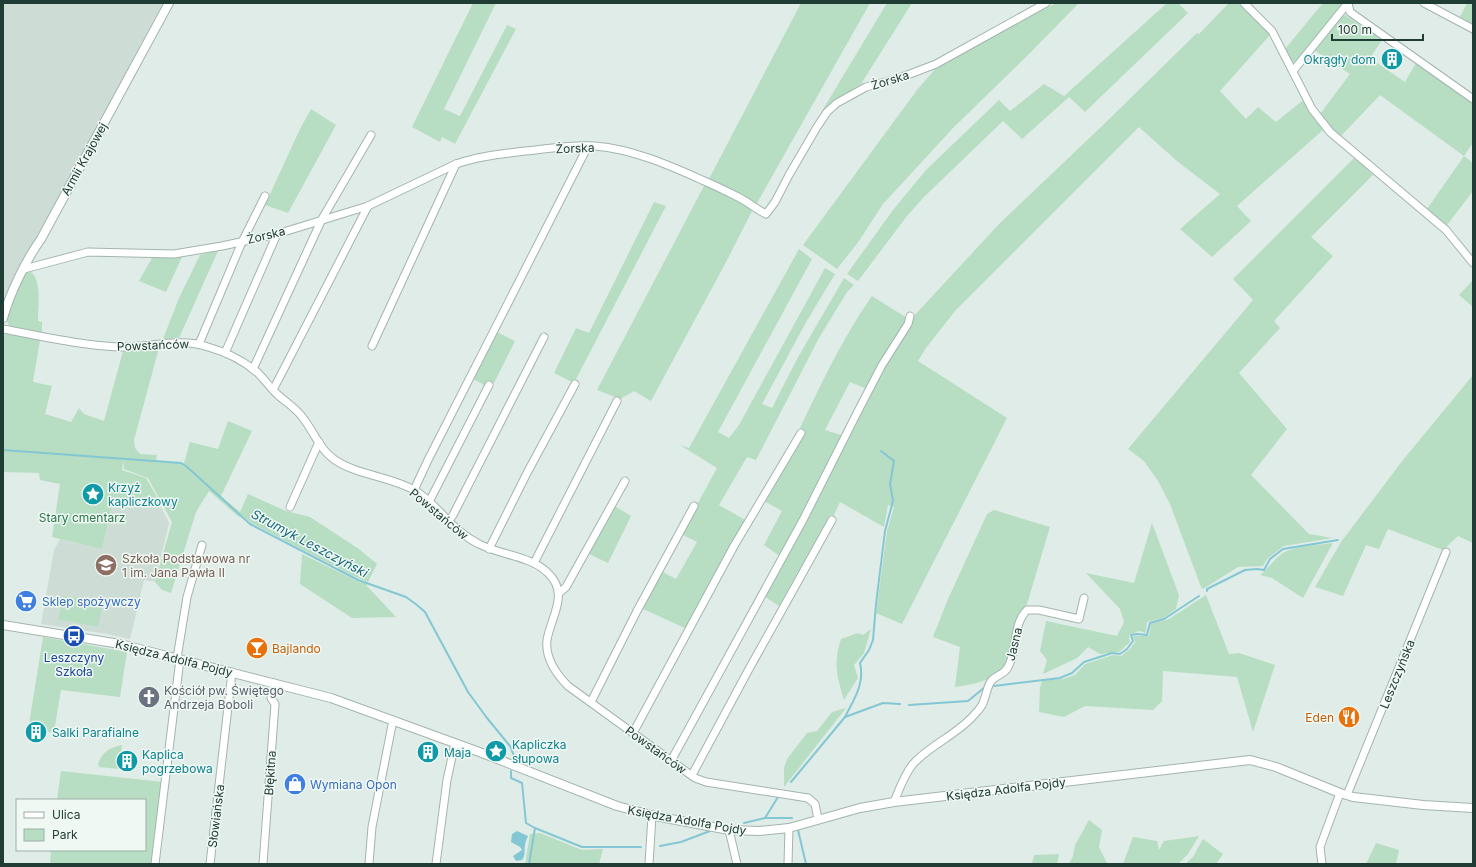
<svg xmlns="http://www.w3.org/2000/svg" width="1476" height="867" viewBox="0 0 1476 867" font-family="Inter,sans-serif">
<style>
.built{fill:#cedcd6}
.green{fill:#b7dec2}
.water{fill:#84c7d4}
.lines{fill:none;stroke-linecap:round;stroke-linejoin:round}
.stream{stroke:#84c7d4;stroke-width:2}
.minor-casing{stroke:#a3b4ae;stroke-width:9}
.tertiary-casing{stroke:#a3b4ae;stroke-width:10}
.minor{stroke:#fff;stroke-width:7}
.tertiary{stroke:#fff;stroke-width:8}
.labels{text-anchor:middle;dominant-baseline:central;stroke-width:3;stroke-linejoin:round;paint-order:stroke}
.culture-label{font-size:12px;fill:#0d838f;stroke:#f0f8f4;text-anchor:start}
.street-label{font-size:12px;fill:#203d35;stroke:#f0f8f4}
.park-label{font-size:12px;fill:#287647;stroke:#f0f8f4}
.education-label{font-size:12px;fill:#785e54;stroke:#f0f8f4;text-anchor:start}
.shop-label{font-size:12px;fill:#366cbe;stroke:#f0f8f4;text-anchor:start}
.food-label{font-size:12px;fill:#c56008;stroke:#f0f8f4;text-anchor:start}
.transit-label{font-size:12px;fill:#164399;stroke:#f0f8f4}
.worship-label{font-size:12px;fill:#5b616d;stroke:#f0f8f4;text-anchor:start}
.water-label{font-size:13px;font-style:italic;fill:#176a7c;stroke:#f0f8f4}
</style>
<rect width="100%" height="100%" fill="#e0ece7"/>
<g class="built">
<path d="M 3,3 L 163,3 L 35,242 L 3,308 Z"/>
<path d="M 114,497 L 160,505 L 169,523 L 155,582 L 144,580 L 130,639 L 107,634 L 41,624 L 54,550 L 60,539 L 102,549 Z"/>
</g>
<g class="green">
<path d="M 473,3 L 496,3 L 444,109 L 460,116 L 507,25 L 516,29 L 455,144 L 442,137 L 440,142 L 412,127 Z"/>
<path d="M 801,3 L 870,3 L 756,205 L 709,179 Z"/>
<path d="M 887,3 L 912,3 L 861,84 L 822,111 Z"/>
<path d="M 1057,3 L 1079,3 L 1028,55 L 953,128 L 883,204 L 859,241 L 837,269 L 803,245 L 917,90 L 936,68 L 1021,20 Z"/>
<path d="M 1167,3 L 1178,3 L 1188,13 L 1085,112 L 1069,97 L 1022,139 L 1003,121 L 925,196 L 907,216 L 858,281 L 847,274 L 893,210 L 926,170 L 999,100 L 1010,111 L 1044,84 L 1064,96 Z"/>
<path d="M 1229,3 L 1238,3 L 1270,35 L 1220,91 L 1246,119 L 1258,107 L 1276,122 L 1302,101 L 1306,104 L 1323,130 L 1237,206 L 1251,221 L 1212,257 L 1180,229 L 1220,194 L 1178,162 L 1139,127 L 955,311 L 926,348 L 918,361 L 1007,418 L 902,624 L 876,613 L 887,531 L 894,507 L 888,505 L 884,527 L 840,502 L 833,517 L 830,515 L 779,606 L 764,596 L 872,390 L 914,316 L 999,224 L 1101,127 L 1197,33 L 1199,34 Z"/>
<path d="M 1323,3 L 1341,3 L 1345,5 L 1298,60 L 1294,62 L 1290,60 L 1285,49 Z"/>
<path d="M 1467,3 L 1473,3 L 1473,24 L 1460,17 Z"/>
<path d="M 1345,15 L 1382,40 L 1370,58 L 1405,82 L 1417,61 L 1473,100 L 1473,143 L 1464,156 L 1473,163 L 1473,191 L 1444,229 L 1427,209 L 1464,156 L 1380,95 L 1340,137 L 1320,114 L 1350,74 L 1314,50 L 1339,17 Z"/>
<path d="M 311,109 L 336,125 L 288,213 L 265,205 L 300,129 Z"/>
<path d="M 1355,157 L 1373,175 L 1311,237 L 1333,256 L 1274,321 L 1280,328 L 1239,373 L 1287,429 L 1251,475 L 1309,534 L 1333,538 L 1284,546 L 1267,559 L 1263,566 L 1238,567 L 1203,589 L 1201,587 L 1170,504 L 1158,481 L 1144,461 L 1128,449 L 1253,300 L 1233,279 Z"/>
<path d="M 705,184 L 727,195 L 753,209 L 725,264 L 651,401 L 634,391 L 620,399 L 597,390 Z"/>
<path d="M 654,202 L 666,206 L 574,383 L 554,373 L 576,328 L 589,333 Z"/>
<path d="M 799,249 L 812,259 L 718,432 L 729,438 L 739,425 L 825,268 L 835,274 L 805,324 L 762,404 L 772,408 L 797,359 L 844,278 L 854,285 L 847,292 L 819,338 L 756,460 L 747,457 L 719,505 L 747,521 L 687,629 L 641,608 L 661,571 L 676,579 L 697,542 L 681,534 L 717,468 L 680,445 L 689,448 Z"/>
<path d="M 218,251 L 179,338 L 163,339 L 179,298 L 200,255 Z"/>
<path d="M 182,257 L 166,292 L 139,281 L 152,258 Z"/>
<path d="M 27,270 C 43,275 38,307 38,321 L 42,322 L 42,332 L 10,326 L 6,321 L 6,315 L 25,273 Z"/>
<path d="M 1473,280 L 1473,307 L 1459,295 Z"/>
<path d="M 872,296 L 907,318 L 907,321 L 867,389 L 850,382 L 825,430 L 844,436 L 781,557 L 764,545 L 782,511 L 764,501 L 804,433 L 800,428 C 822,382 843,337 872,296 Z"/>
<path d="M 495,331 L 515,341 L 494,383 L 488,381 L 486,386 L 471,378 Z"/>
<path d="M 12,333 L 40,340 L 33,382 L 52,386 L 45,414 L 71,422 L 79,408 L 84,414 L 104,421 L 123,351 L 140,348 L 159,348 L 134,440 L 135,448 L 140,454 L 157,455 L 156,460 L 184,463 L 190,442 L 218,449 L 228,421 L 252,431 L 221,496 L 240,512 L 248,494 L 286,511 L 310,517 L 359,549 L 377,564 L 368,582 L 353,576 L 251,523 L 243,516 L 239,517 L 209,491 L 196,512 L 171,593 L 162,590 L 155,582 L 172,522 L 148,478 L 124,469 L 123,461 L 122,470 L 146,478 L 162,506 L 114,497 L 102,549 L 52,537 L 60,484 L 40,480 L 39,473 L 3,472 L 3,336 L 6,334 Z"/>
<path d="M 1473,375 L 1473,543 L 1458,536 L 1443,550 L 1388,529 L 1379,549 L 1366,545 L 1343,596 L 1315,587 L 1341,542 L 1403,460 Z"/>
<path d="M 613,505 L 631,516 L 608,563 L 587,553 Z"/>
<path d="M 994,510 L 1050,527 L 1027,604 L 1019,613 L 1007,665 C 992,681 976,684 955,687 L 960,647 L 933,637 L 948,599 L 987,514 Z"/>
<path d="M 1152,523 L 1179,595 L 1176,609 L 1163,618 L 1147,622 L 1146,633 L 1139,631 L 1129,635 L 1130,642 L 1119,652 L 1100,654 L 1088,647 L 1077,658 L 1043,674 L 1047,660 L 1040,651 L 1046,621 L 1117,636 L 1124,622 L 1120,609 L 1086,573 L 1134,583 Z"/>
<path d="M 1333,543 L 1303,598 L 1272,578 L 1260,575 C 1269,568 1274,559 1283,553 C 1294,546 1319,545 1333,543 Z"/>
<path d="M 302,554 L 359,582 L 367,584 L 367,586 L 396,617 L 352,618 L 300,584 Z"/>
<path d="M 1206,595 L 1229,654 L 1239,653 L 1275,665 L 1253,732 L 1237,677 L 1163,671 L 1162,701 L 1153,710 L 1085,706 L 1064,717 L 1039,712 L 1040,688 L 1042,680 L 1063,679 L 1075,675 L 1085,664 L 1113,655 L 1121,656 L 1130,649 L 1135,642 L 1133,636 L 1149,636 L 1151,624 L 1169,619 Z"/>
<path d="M 63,596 L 103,603 L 98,627 L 58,619 Z"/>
<path d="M 871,629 L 864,653 L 854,665 L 858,678 L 844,700 C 837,676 833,664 841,639 L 858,633 L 863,635 Z"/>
<path d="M 43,637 L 127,652 L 120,697 L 61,690 L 54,732 L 46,732 L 44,727 L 29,724 Z"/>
<path d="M 846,708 L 784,787 L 784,768 L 787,759 L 807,733 L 817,731 L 832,712 Z"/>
<path d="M 122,745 L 120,769 L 99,767 L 98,764 C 102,752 110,747 122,745 Z"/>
<path d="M 61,771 L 163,782 L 152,864 L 50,864 L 51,850 L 145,850 L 145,800 L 57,800 Z"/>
<path d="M 1089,820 L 1102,830 L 1099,847 L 1107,863 L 1111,864 L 1069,864 L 1073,856 L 1075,845 Z"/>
<path d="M 540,833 L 582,850 L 603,849 L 599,864 L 525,864 L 530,834 Z"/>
<path d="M 1199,836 L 1188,854 L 1178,864 L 1123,864 L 1133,837 L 1157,841 L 1159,850 L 1164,841 Z"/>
<path d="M 1203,839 L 1223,854 L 1216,864 L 1185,864 L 1193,857 Z"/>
<path d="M 1376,843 L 1399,850 L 1396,864 L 1366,864 Z"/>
<path d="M 1059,854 L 1057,864 L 1032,864 L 1034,855 Z"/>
</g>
<path class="water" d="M 517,831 L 528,836 C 522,847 527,854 522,860 L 516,861 L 513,856 L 522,850 L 520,847 L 511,842 L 512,834 Z"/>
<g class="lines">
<g class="stream">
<path d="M 3,450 L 181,463 L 186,466 L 250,524 L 358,580 L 406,597 L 417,605 L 425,612 L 468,692 L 487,718 L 510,746 L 515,758"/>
<path d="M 1207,591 L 1207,589 L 1245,570 L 1257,569 L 1264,570 L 1270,559 L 1283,549 L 1338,540"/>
<path d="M 994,686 L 1060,678 L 1072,673 L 1084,662 L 1112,653 L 1120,654 L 1127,649 L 1133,641 L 1131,635 L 1137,634 L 1147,635 L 1150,623 L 1164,619 L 1199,596"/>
<path d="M 909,705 L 968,701 L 985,687"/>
<path d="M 845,717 C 854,699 865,684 860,663 L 869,650 L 873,640 L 876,604 L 885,531 L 893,501 L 890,484 L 894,461 L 881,451"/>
<path d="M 511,771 L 511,778 L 522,783 L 526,823 L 535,828 L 582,847 L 641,847"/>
<path d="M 791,782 L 845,717 L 883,703 L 900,704"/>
<path d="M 765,818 L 792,818"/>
<path d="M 744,823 L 765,818 L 778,797"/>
<path d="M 798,830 L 806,864"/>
<path d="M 660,846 L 681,842 L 710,831"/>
<path d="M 529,864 L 535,828"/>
</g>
<g class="minor-casing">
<g id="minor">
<path d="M 1244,3 L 1272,31 L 1312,109 L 1330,132 L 1446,230 L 1473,263"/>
<path d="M 1348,3 L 1350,12 L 1473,99"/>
<path d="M 1424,3 L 1473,29"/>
<path d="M 1293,71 L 1348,3"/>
<path d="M 24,269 L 88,252 L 174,254 L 222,246 L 277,234 L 368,206 L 456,164 C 479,156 502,154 525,151 C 548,149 572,144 595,146 C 632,149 669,165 702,180 C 714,185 726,191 738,197 C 748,202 756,209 766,214 L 775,202 L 789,175 L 817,127 L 827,112 L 837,103 L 866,87 L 897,79 L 936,64 L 1046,3"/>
<path d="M 3,329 C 41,336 79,345 118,347 C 148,348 180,337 208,347 C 226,352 244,361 258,373 C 265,380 271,389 278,395 C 287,403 297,409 303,418 C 314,432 320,450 335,460 C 359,476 391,476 416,491 C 440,507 452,531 479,544 C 500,555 531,556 548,573 C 570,594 551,616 547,640 C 545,658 556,674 568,686 L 695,778 L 706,782 L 808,798 L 815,804 L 818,819"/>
<path d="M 199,344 L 242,242 L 265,196"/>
<path d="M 372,346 L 456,164"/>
<path d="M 225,353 L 277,234"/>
<path d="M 253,369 L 322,219 L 371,135"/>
<path d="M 273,390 L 368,206"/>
<path d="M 414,490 L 428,460 L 588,146"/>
<path d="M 429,502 L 489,385"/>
<path d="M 290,507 L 319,442"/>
<path d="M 448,522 L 453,515 L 544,337"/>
<path d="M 489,549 L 527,473 L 575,384"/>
<path d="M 534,563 L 617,401"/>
<path d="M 559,593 L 566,587 L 625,481"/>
<path d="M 177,658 L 187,597 L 202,545"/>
<path d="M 591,702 L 637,611 L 694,506"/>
<path d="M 633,733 L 734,546 L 801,433"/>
<path d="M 671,761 L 803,520 L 858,411 L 882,365 L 908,324 L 910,316"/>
<path d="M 692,775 L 749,669 L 782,610 L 832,520"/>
<path d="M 1347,795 L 1446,552"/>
<path d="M 894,802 C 899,790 904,775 913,764 C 930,745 958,734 974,715 C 978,711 983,705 984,700 C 987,693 987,686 992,680 C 997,675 1005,674 1008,667 C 1018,650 1012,625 1027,610 L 1039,610 L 1079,619 L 1084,598"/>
<path d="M 729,830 L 737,864"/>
<path d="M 155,864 L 180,659"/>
<path d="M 210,864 L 232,672"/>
<path d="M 263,864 L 275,704 L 271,698 L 274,683"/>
<path d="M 369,864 L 372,827 L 393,720"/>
<path d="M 436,864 L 447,780 L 455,743"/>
<path d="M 649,864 L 652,816"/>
<path d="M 788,864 L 789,828"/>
<path d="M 1322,864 L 1320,847 L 1340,793"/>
</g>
</g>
<g class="tertiary-casing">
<g id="tertiary">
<path d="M 3,318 C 10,293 26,260 41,239 L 169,3"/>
<path d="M 3,625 L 120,644 L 331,698 L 482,753 L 617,806 L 655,816 L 729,830 L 760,831 L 789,828 L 860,808 L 894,802 L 1250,760 L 1276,767 L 1340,793 L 1353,797 L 1423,805 L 1473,808"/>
</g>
</g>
<use href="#minor" class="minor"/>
<use href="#tertiary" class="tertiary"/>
</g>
<defs>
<g id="building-disc" transform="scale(1.15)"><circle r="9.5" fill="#0f9aa8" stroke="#f0f8f4"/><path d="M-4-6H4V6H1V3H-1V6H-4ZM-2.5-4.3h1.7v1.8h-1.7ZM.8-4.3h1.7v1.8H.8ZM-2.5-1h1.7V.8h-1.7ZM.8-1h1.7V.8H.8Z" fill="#fff"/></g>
<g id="sight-disc" transform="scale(1.15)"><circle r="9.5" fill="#0f9aa8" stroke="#f0f8f4"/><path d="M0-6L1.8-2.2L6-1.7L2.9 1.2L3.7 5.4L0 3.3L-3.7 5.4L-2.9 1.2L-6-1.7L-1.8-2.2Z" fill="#fff"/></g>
<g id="school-disc" transform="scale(1.15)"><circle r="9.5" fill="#8d6e63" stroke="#f0f8f4"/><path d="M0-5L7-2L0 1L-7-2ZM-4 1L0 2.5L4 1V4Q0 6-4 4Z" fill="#fff"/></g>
<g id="supermarket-disc" transform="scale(1.15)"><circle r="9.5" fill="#3f7fe0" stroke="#f0f8f4"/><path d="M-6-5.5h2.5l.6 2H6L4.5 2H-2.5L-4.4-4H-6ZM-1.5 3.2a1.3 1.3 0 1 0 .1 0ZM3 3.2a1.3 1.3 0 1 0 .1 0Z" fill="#fff"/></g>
<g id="bus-disc" transform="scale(1.15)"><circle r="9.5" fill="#1a4fb4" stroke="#f0f8f4"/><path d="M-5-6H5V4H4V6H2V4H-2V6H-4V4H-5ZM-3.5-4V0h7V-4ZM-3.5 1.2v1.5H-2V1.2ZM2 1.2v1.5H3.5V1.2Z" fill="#fff"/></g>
<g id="bar-disc" transform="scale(1.15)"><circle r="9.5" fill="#e8710a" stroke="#f0f8f4"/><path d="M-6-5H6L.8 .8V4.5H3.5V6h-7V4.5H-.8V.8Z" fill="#fff"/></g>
<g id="church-disc" transform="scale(1.15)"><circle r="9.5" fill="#6b7280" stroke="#f0f8f4"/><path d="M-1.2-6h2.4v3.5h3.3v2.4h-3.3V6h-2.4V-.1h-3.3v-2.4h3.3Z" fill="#fff"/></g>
<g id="restaurant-disc" transform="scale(1.15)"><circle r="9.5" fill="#e8710a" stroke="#f0f8f4"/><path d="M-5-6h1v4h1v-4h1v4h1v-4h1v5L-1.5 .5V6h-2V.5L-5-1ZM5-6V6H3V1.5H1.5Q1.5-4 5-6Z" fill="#fff"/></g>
<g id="shop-disc" transform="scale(1.15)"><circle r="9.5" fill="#3f7fe0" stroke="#f0f8f4"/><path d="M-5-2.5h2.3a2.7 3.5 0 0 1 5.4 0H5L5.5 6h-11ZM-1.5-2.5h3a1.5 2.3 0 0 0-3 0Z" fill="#fff"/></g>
</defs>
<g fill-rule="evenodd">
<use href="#building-disc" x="1392" y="59"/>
<use href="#sight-disc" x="93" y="494"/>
<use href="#school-disc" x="106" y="565"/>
<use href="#supermarket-disc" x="26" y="601"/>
<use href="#bus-disc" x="74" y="636"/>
<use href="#bar-disc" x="257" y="648"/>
<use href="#church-disc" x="149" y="697"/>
<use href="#restaurant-disc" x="1349" y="717"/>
<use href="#building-disc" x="36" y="732"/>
<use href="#sight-disc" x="496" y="751"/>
<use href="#building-disc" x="428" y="752"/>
<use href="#building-disc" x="127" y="761"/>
<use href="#shop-disc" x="295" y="784"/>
</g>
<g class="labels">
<g class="culture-label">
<text x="1376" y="59" text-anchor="end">Okrągły dom</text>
<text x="108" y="487">Krzyż<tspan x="108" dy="14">kapliczkowy</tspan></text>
<text x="52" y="732">Salki Parafialne</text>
<text x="512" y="744">Kapliczka<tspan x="512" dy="14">słupowa</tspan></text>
<text x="444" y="752">Maja</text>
<text x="142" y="754">Kaplica<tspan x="142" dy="14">pogrzebowa</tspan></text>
</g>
<g class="street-label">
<text transform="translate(890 80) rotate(-17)">Żorska</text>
<text transform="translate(575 148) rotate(-2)">Żorska</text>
<text transform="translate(84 159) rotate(-61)">Armii Krajowej</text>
<text transform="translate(266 235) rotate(-14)">Żorska</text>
<text transform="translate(153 345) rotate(-2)">Powstańców</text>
<text transform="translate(439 514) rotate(40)">Powstańców</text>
<text transform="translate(1014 644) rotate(-76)">Jasna</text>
<text transform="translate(174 658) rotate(14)">Księdza Adolfa Pojdy</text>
<text transform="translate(1397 674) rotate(-68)">Leszczyńska</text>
<text transform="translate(656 750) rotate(36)">Powstańców</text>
<text transform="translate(270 773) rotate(-86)">Błękitna</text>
<text transform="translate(1006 789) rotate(-7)">Księdza Adolfa Pojdy</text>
<text transform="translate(216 816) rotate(-83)">Słowiańska</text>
<text transform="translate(687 820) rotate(10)">Księdza Adolfa Pojdy</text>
</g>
<g class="park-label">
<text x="82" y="517">Stary cmentarz</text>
</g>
<g class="education-label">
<text x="122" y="558">Szkoła Podstawowa nr<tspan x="122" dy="14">1 im. Jana Pawła II</tspan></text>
</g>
<g class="shop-label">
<text x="42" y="601">Sklep spożywczy</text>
<text x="310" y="784">Wymiana Opon</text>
</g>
<g class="food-label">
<text x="272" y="648">Bajlando</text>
<text x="1334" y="717" text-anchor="end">Eden</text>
</g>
<g class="transit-label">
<text x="74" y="657">Leszczyny<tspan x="74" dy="14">Szkoła</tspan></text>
</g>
<g class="worship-label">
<text x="164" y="690">Kościół pw. Świętego<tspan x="164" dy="14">Andrzeja Boboli</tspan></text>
</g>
<g class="water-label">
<text transform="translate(310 543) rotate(28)">Strumyk Leszczyński</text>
</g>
</g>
<rect width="1476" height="867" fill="none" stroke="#203d35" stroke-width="8"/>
<rect x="16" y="799" width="130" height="52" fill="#f0f8f4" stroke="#9dada8"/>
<rect x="24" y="812" width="20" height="6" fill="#ffffff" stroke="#9dada8"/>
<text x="52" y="819" font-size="12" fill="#203d35">Ulica</text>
<rect x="24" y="829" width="20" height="12" fill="#b7dec2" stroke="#9dada8"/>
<text x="52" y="839" font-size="12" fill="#203d35">Park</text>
<path d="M1332 34v6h91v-6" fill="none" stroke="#203d35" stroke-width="2"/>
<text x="1338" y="34" font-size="12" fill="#203d35" stroke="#f0f8f4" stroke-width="3" paint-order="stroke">100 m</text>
</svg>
